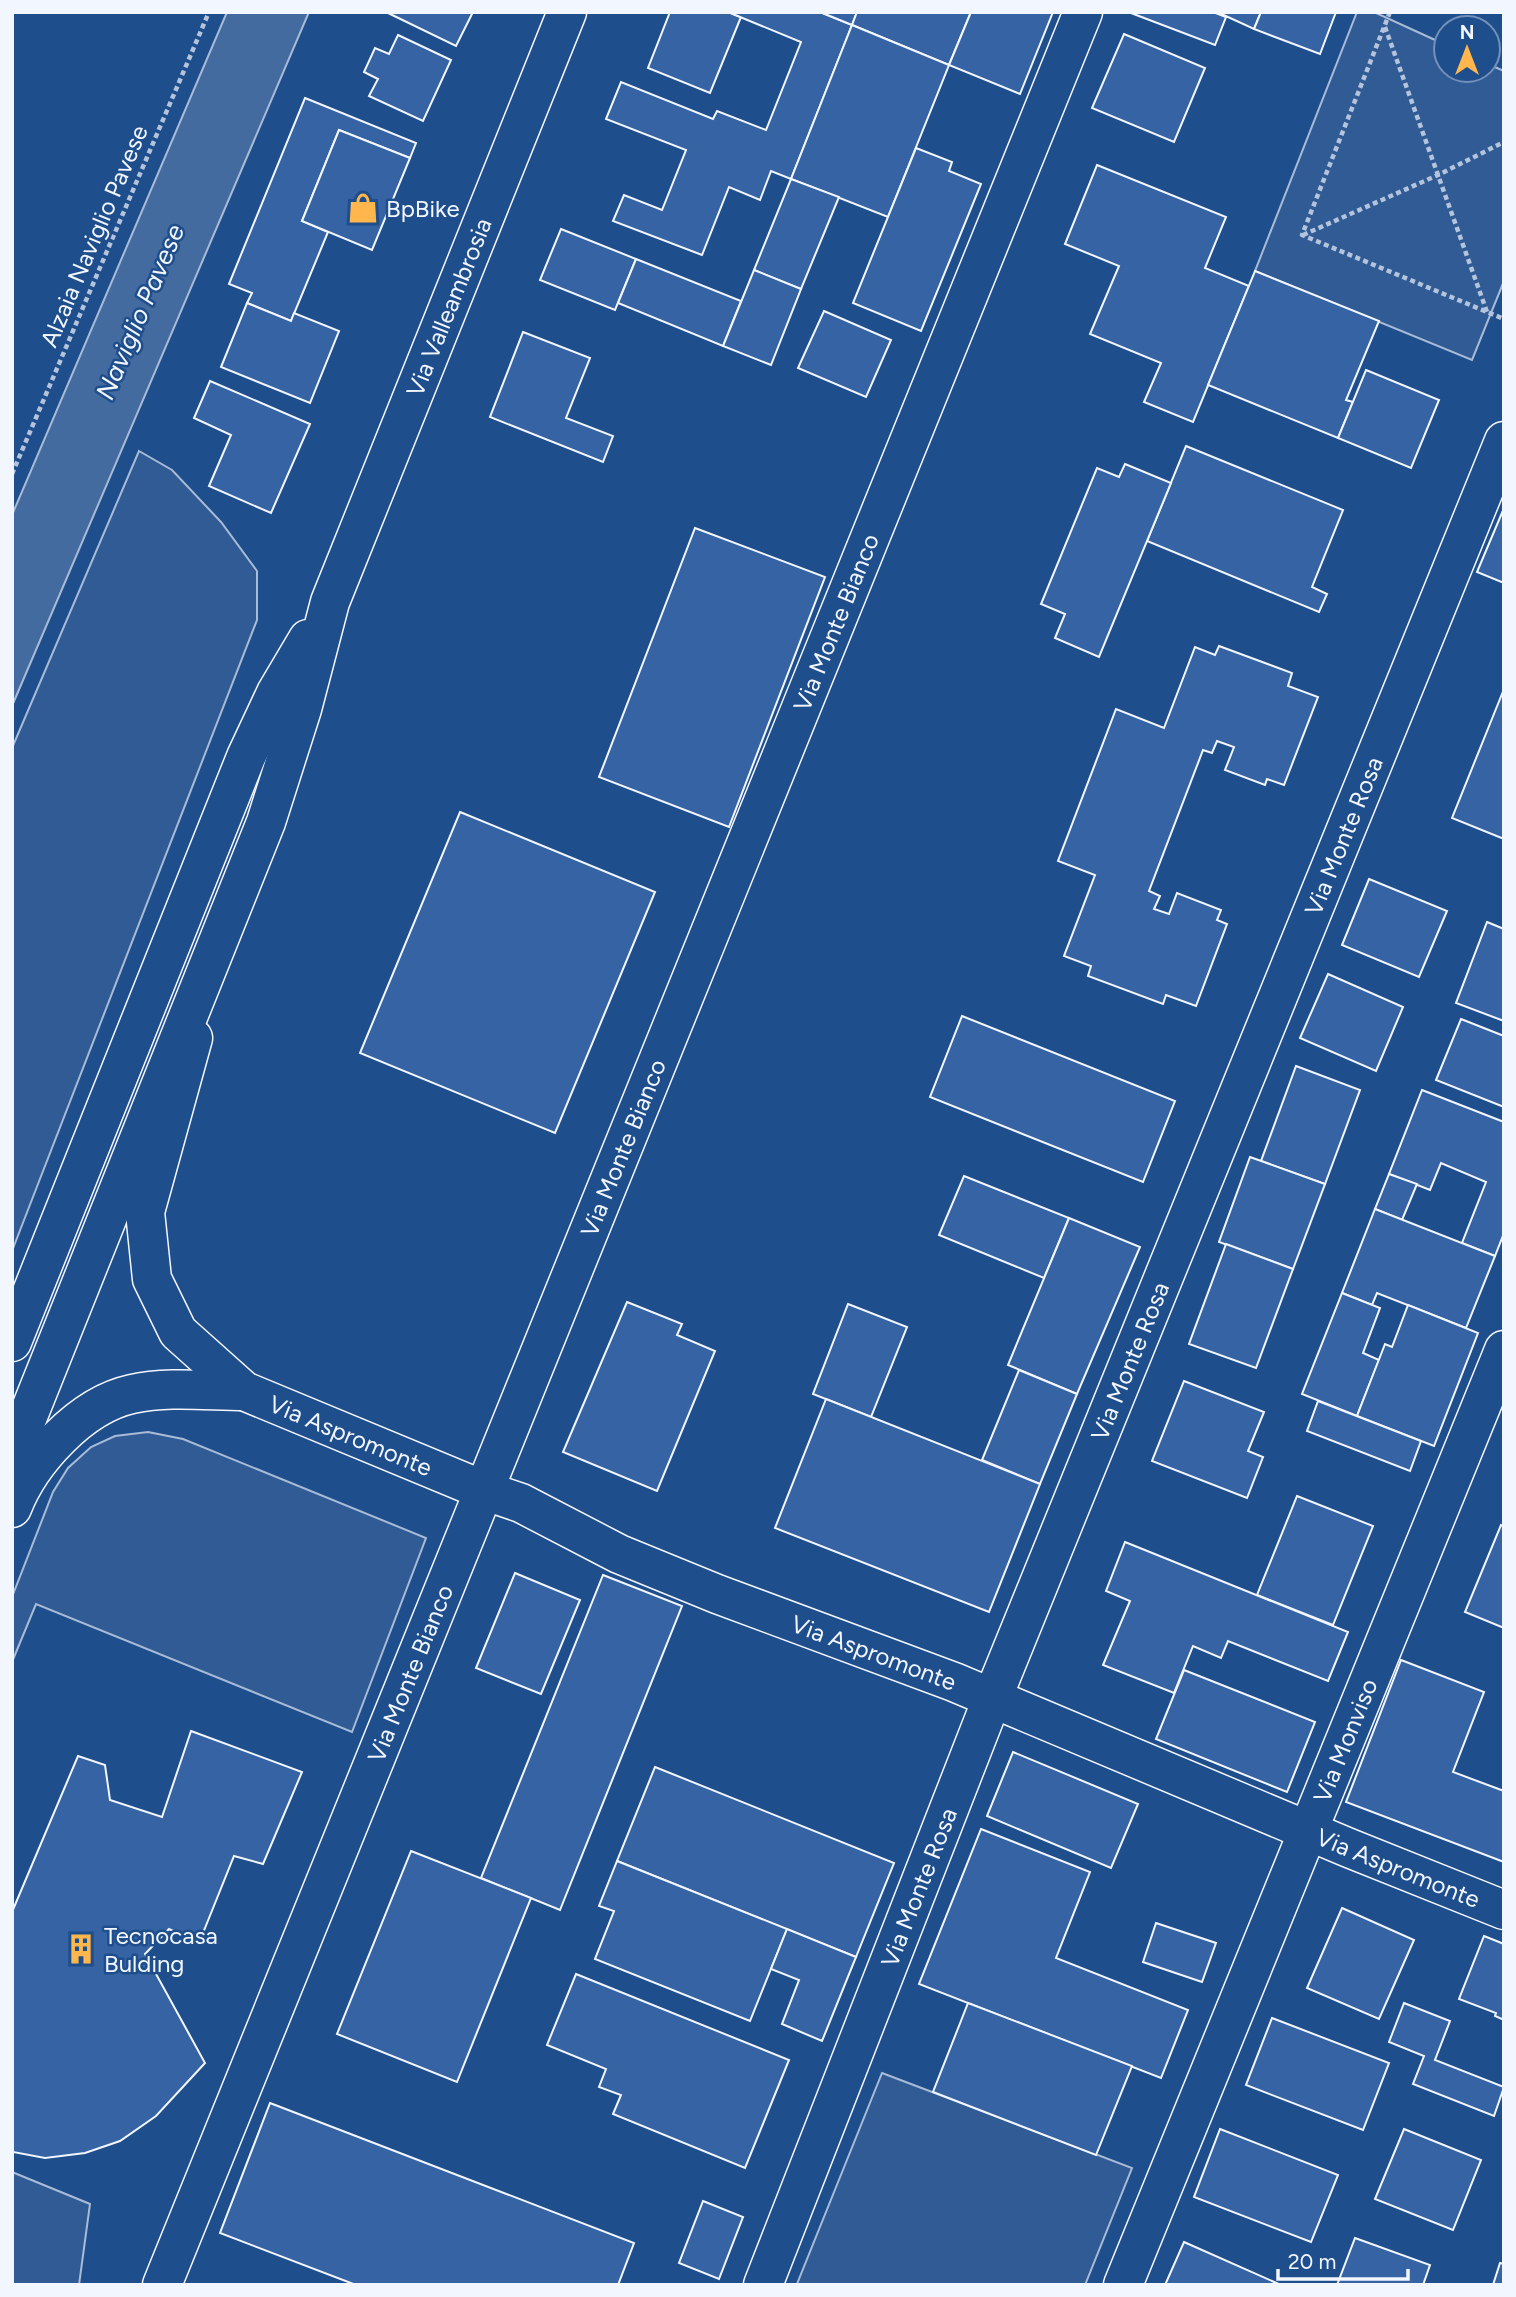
<svg xmlns="http://www.w3.org/2000/svg" width="1516" height="2297" viewBox="0 0 1516 2297" font-family="Figtree,sans-serif">
<style>
.built{fill:#305b95;stroke:#a8bbd7;stroke-width:2}
.water{fill:#446ba0;stroke:#a8bbd7;stroke-width:2}
.building{fill:#3563a3;stroke:#f2f6ff;stroke-width:2}
.lines{fill:none;stroke-linecap:round;stroke-linejoin:round}
.minor-casing{stroke:#f2f6ff;stroke-width:41}
.major-casing{stroke:#f2f6ff;stroke-width:41}
.path{stroke:#b3c4dc;stroke-width:4.5;stroke-dasharray:5 3.5;stroke-linecap:butt}
.minor{stroke:#1f4e8c;stroke-width:38}
.major{stroke:#1f4e8c;stroke-width:38}
.labels{text-anchor:middle;dominant-baseline:central;stroke-width:5;stroke-linejoin:round;paint-order:stroke}
.poi-label{font-size:24px;fill:#f2f6ff;stroke:#1f4e8c;text-anchor:start}
.street-label{font-size:24px;fill:#f2f6ff;stroke:#1f4e8c}
.water-label{font-size:26px;font-style:italic;fill:#f2f6ff;stroke:#1f4e8c}
</style>
<rect width="100%" height="100%" fill="#1f4e8c"/>
<g class="built">
<path d="M 1357,12 L 1374,12 L 1446,45 L 1446,70 L 1488,70 L 1488,64 L 1504,71 L 1504,281 L 1472,360 L 1255,271 Z"/>
<path d="M 139,451 L 172,470 L 221,522 L 257,571 L 257,620 L 12,1251 L 12,748 Z"/>
<path d="M 148,1432 L 183,1439 L 426,1538 L 352,1732 L 36,1604 L 12,1662 L 12,1597 L 53,1492 L 68,1468 L 91,1447 L 115,1436 Z"/>
<path d="M 882,2073 L 1132,2168 L 1085,2285 L 797,2284 Z"/>
<path d="M 12,2172 L 90,2204 L 79,2285 L 12,2285 Z"/>
</g>
<path class="water" d="M 227,12 L 309,12 L 12,706 L 12,515 Z"/>
<g class="building">
<path d="M 386,12 L 473,12 L 456,46 Z"/>
<path d="M 670,12 L 728,12 L 741,17 L 710,93 L 648,68 Z"/>
<path d="M 728,12 L 820,12 L 852,25 L 791,179 L 771,171 L 760,200 L 729,187 L 702,255 L 613,221 L 624,195 L 662,210 L 686,150 L 606,119 L 621,82 L 713,119 L 717,111 L 766,130 L 801,42 Z"/>
<path d="M 820,12 L 857,12 L 852,25 Z"/>
<path d="M 857,12 L 971,12 L 949,65 L 852,25 Z"/>
<path d="M 971,12 L 1053,12 L 1020,94 L 949,65 Z"/>
<path d="M 1213,12 L 1226,17 L 1215,45 L 1131,13 Z"/>
<path d="M 1217,12 L 1261,12 L 1254,29 Z"/>
<path d="M 1261,12 L 1336,12 L 1320,54 L 1254,29 Z"/>
<path d="M 852,25 L 949,65 L 888,217 L 791,179 Z"/>
<path d="M 1124,34 L 1205,68 L 1174,142 L 1092,108 Z"/>
<path d="M 398,35 L 451,60 L 423,121 L 369,96 L 378,79 L 364,72 L 375,48 L 389,54 Z"/>
<path d="M 305,98 L 416,143 L 410,158 L 339,130 L 302,221 L 328,232 L 291,321 L 247,303 L 252,293 L 229,284 Z"/>
<path d="M 339,130 L 410,158 L 372,250 L 302,221 Z"/>
<path d="M 916,148 L 952,162 L 949,171 L 981,184 L 921,331 L 853,303 Z"/>
<path d="M 1097,165 L 1226,217 L 1205,268 L 1249,286 L 1193,422 L 1144,402 L 1161,363 L 1090,334 L 1119,266 L 1065,244 Z"/>
<path d="M 791,179 L 839,197 L 801,289 L 754,270 Z"/>
<path d="M 561,229 L 636,259 L 615,310 L 540,280 Z"/>
<path d="M 636,259 L 741,301 L 723,346 L 618,303 Z"/>
<path d="M 754,270 L 801,289 L 771,365 L 723,346 Z"/>
<path d="M 1255,271 L 1379,321 L 1346,400 L 1353,402 L 1338,438 L 1208,385 Z"/>
<path d="M 247,303 L 291,321 L 294,313 L 339,331 L 310,403 L 221,367 Z"/>
<path d="M 824,311 L 891,340 L 866,397 L 798,368 Z"/>
<path d="M 523,332 L 590,358 L 566,418 L 613,436 L 603,462 L 490,417 Z"/>
<path d="M 1366,370 L 1439,400 L 1411,468 L 1338,438 Z"/>
<path d="M 210,381 L 310,424 L 271,513 L 209,486 L 231,435 L 194,418 Z"/>
<path d="M 1186,446 L 1343,510 L 1312,587 L 1327,594 L 1319,612 L 1147,541 Z"/>
<path d="M 1125,464 L 1171,483 L 1099,657 L 1055,638 L 1065,614 L 1041,604 L 1097,468 L 1119,477 Z"/>
<path d="M 1504,508 L 1504,583 L 1477,572 Z"/>
<path d="M 695,528 L 825,577 L 729,827 L 599,777 Z"/>
<path d="M 1219,646 L 1292,673 L 1288,686 L 1318,697 L 1284,785 L 1267,779 L 1265,785 L 1225,770 L 1234,747 L 1217,741 L 1212,753 L 1203,750 L 1149,891 L 1160,896 L 1154,909 L 1169,914 L 1177,893 L 1221,910 L 1217,920 L 1227,924 L 1196,1006 L 1166,995 L 1163,1004 L 1088,976 L 1091,966 L 1064,956 L 1095,875 L 1058,861 L 1116,709 L 1164,728 L 1195,647 L 1215,655 Z"/>
<path d="M 1504,689 L 1504,839 L 1452,818 Z"/>
<path d="M 460,812 L 655,892 L 555,1133 L 360,1053 Z"/>
<path d="M 1369,879 L 1447,911 L 1419,977 L 1342,945 Z"/>
<path d="M 1487,922 L 1504,929 L 1504,1021 L 1456,1003 Z"/>
<path d="M 1328,974 L 1403,1007 L 1376,1071 L 1300,1038 Z"/>
<path d="M 962,1016 L 1175,1101 L 1143,1182 L 930,1097 Z"/>
<path d="M 1461,1019 L 1504,1036 L 1504,1107 L 1436,1080 Z"/>
<path d="M 1296,1066 L 1360,1090 L 1325,1184 L 1261,1161 Z"/>
<path d="M 1422,1090 L 1504,1122 L 1504,1233 L 1495,1256 L 1462,1243 L 1486,1182 L 1441,1163 L 1430,1190 L 1389,1174 Z"/>
<path d="M 1250,1157 L 1325,1184 L 1293,1269 L 1219,1242 Z"/>
<path d="M 1389,1174 L 1417,1184 L 1402,1220 L 1375,1209 Z"/>
<path d="M 964,1176 L 1069,1218 L 1044,1278 L 939,1235 Z"/>
<path d="M 1375,1209 L 1495,1256 L 1466,1328 L 1377,1293 L 1372,1305 L 1342,1293 Z"/>
<path d="M 1069,1218 L 1140,1247 L 1077,1394 L 1008,1365 Z"/>
<path d="M 1226,1244 L 1293,1269 L 1256,1368 L 1189,1344 Z"/>
<path d="M 1342,1293 L 1380,1308 L 1363,1353 L 1379,1360 L 1357,1416 L 1302,1394 Z"/>
<path d="M 627,1302 L 682,1324 L 677,1335 L 715,1351 L 657,1491 L 563,1452 Z"/>
<path d="M 848,1304 L 907,1327 L 871,1417 L 813,1394 Z"/>
<path d="M 1408,1305 L 1478,1333 L 1434,1446 L 1357,1416 L 1385,1344 L 1392,1347 Z"/>
<path d="M 1019,1370 L 1077,1394 L 1040,1484 L 982,1460 Z"/>
<path d="M 1184,1381 L 1264,1412 L 1248,1451 L 1263,1457 L 1247,1498 L 1152,1461 Z"/>
<path d="M 826,1399 L 1040,1484 L 989,1612 L 775,1528 Z"/>
<path d="M 1318,1401 L 1421,1441 L 1410,1471 L 1307,1431 Z"/>
<path d="M 1297,1496 L 1373,1526 L 1333,1625 L 1257,1595 Z"/>
<path d="M 1501,1525 L 1504,1527 L 1504,1628 L 1465,1612 Z"/>
<path d="M 1125,1542 L 1348,1632 L 1328,1681 L 1228,1641 L 1221,1658 L 1193,1646 L 1174,1693 L 1103,1665 L 1130,1601 L 1106,1591 Z"/>
<path d="M 515,1573 L 580,1600 L 541,1694 L 476,1668 Z"/>
<path d="M 603,1575 L 682,1606 L 560,1910 L 481,1878 Z"/>
<path d="M 1401,1660 L 1484,1692 L 1453,1772 L 1504,1791 L 1504,1862 L 1346,1802 Z"/>
<path d="M 1184,1670 L 1315,1722 L 1287,1792 L 1156,1739 Z"/>
<path d="M 191,1731 L 302,1772 L 263,1864 L 234,1856 L 199,1943 L 169,1929 L 145,1954 L 205,2063 L 156,2116 L 120,2141 L 85,2153 L 45,2158 L 13,2152 L 12,1912 L 78,1756 L 105,1765 L 110,1800 L 162,1817 Z"/>
<path d="M 1013,1752 L 1138,1804 L 1111,1868 L 987,1816 Z"/>
<path d="M 655,1767 L 894,1863 L 856,1957 L 617,1861 Z"/>
<path d="M 981,1829 L 1090,1872 L 1056,1958 L 1188,2010 L 1161,2078 L 919,1984 Z"/>
<path d="M 411,1851 L 531,1898 L 457,2082 L 337,2034 Z"/>
<path d="M 617,1861 L 787,1929 L 750,2021 L 595,1959 L 614,1911 L 599,1906 Z"/>
<path d="M 1342,1908 L 1414,1940 L 1379,2019 L 1307,1988 Z"/>
<path d="M 1156,1923 L 1216,1943 L 1202,1982 L 1143,1962 Z"/>
<path d="M 787,1929 L 856,1957 L 822,2041 L 782,2024 L 799,1980 L 771,1969 Z"/>
<path d="M 1484,1936 L 1504,1944 L 1504,2020 L 1495,2016 L 1496,2013 L 1459,1999 Z"/>
<path d="M 576,1974 L 789,2060 L 745,2168 L 613,2114 L 621,2095 L 599,2087 L 606,2069 L 547,2045 Z"/>
<path d="M 968,2003 L 1132,2066 L 1096,2155 L 933,2092 Z"/>
<path d="M 1404,2003 L 1450,2021 L 1435,2060 L 1504,2087 L 1494,2116 L 1413,2084 L 1424,2056 L 1389,2042 Z"/>
<path d="M 1272,2018 L 1389,2063 L 1363,2130 L 1246,2085 Z"/>
<path d="M 270,2103 L 634,2243 L 618,2285 L 356,2285 L 220,2233 Z"/>
<path d="M 1220,2129 L 1338,2175 L 1311,2242 L 1194,2197 Z"/>
<path d="M 1404,2129 L 1481,2160 L 1453,2230 L 1375,2199 Z"/>
<path d="M 703,2201 L 743,2217 L 719,2279 L 679,2263 Z"/>
<path d="M 1355,2238 L 1430,2265 L 1423,2285 L 1337,2285 Z"/>
<path d="M 1184,2242 L 1281,2285 L 1165,2285 Z"/>
<path d="M 1500,2263 L 1504,2264 L 1504,2285 L 1493,2285 Z"/>
</g>
<g class="lines">
<g class="minor-casing">
<g id="minor">
<path id="s1" d="M 193,1038 L 145,1212 L 152,1279 L 178,1332 L 244,1391 L 483,1490 L 521,1503 L 619,1554 L 717,1594 L 954,1682 L 1349,1848 L 1504,1910"/>
<path d="M 12,1508 C 30,1461 81,1405 132,1394 C 168,1386 208,1391 244,1391"/>
<path id="s2" d="M 162,2285 L 1083,12"/>
<path id="s3" d="M 763,2285 L 992,1699 L 1504,441"/>
<path id="s4" d="M 1123,2285 L 1504,1350"/>
</g>
</g>
<g class="major-casing">
<g id="major">
<path d="M 12,1342 L 246,757 L 276,693 L 308,639"/>
<path id="s5" d="M 12,1456 L 266,822 L 302,709 L 330,602 L 567,12"/>
</g>
</g>
<g class="path">
<path d="M 1390,12 L 1302,235 L 1504,319"/>
<path d="M 1385,27 L 1487,312"/>
<path d="M 1303,235 L 1438,175 L 1504,142"/>
<path d="M 12,474 L 209,12"/>
</g>
<use href="#minor" class="minor"/>
<use href="#major" class="major"/>
</g>
<defs>
<g id="shop-bare" transform="scale(2.415)"><path d="M-5-2.5h2.3a2.7 3.5 0 0 1 5.4 0H5L5.5 6h-11ZM-1.5-2.5h3a1.5 2.3 0 0 0-3 0Z" fill="#ffb74d" stroke="#1f4e8c" stroke-width="2.5" paint-order="stroke"/></g>
<g id="building-bare" transform="scale(2.415)"><path d="M-4-6H4V6H1V3H-1V6H-4ZM-2.5-4.3h1.7v1.8h-1.7ZM.8-4.3h1.7v1.8H.8ZM-2.5-1h1.7V.8h-1.7ZM.8-1h1.7V.8H.8Z" fill="#ffb74d" stroke="#1f4e8c" stroke-width="2.5" paint-order="stroke"/></g>
</defs>
<g fill-rule="evenodd">
<use href="#shop-bare" x="363" y="208"/>
<use href="#building-bare" x="81" y="1949"/>
</g>
<g class="labels">
<g class="poi-label">
<text x="386" y="208">BpBike</text>
<text x="104" y="1935">Tecnocasa<tspan x="104" dy="28">Bulding</tspan></text>
</g>
<g class="street-label">
<text transform="translate(94 236) rotate(-67)">Alzaia Naviglio Pavese</text>
<text stroke="none"><textPath href="#s5" startOffset="1230">Via Valleambrosia</textPath></text>
<text stroke="none"><textPath href="#s2" startOffset="1794">Via Monte Bianco</textPath></text>
<text stroke="none"><textPath href="#s3" startOffset="1561">Via Monte Rosa</textPath></text>
<text stroke="none"><textPath href="#s2" startOffset="1227">Via Monte Bianco</textPath></text>
<text stroke="none"><textPath href="#s3" startOffset="994">Via Monte Rosa</textPath></text>
<text stroke="none"><textPath href="#s1" startOffset="511">Via Aspromonte</textPath></text>
<text stroke="none"><textPath href="#s1" startOffset="1078">Via Aspromonte</textPath></text>
<text stroke="none"><textPath href="#s2" startOffset="660">Via Monte Bianco</textPath></text>
<text stroke="none"><textPath href="#s4" startOffset="588">Via Monviso</textPath></text>
<text stroke="none"><textPath href="#s1" startOffset="1645">Via Aspromonte</textPath></text>
<text stroke="none"><textPath href="#s3" startOffset="427">Via Monte Rosa</textPath></text>
</g>
<g class="water-label">
<text transform="translate(140 312) rotate(-67)">Naviglio Pavese</text>
</g>
</g>
<rect width="1516" height="2297" fill="none" stroke="#f2f6ff" stroke-width="28"/>
<g transform="translate(1467 49)"><circle r="33" fill="#1f4e8c" stroke="#7391ba" stroke-width="2"/>
<path d="M0-5L12 26L0 18L-12 26Z" fill="#ffb74d"/>
<text y="-10" font-size="19" font-weight="bold" text-anchor="middle" fill="#f2f6ff">N</text>
</g>
<path d="M1278 2269v10h130v-10" fill="none" stroke="#f2f6ff" stroke-width="3.5"/>
<text x="1288" y="2269" font-size="21" fill="#f2f6ff" stroke="#1f4e8c" stroke-width="5" paint-order="stroke">20 m</text>
</svg>
